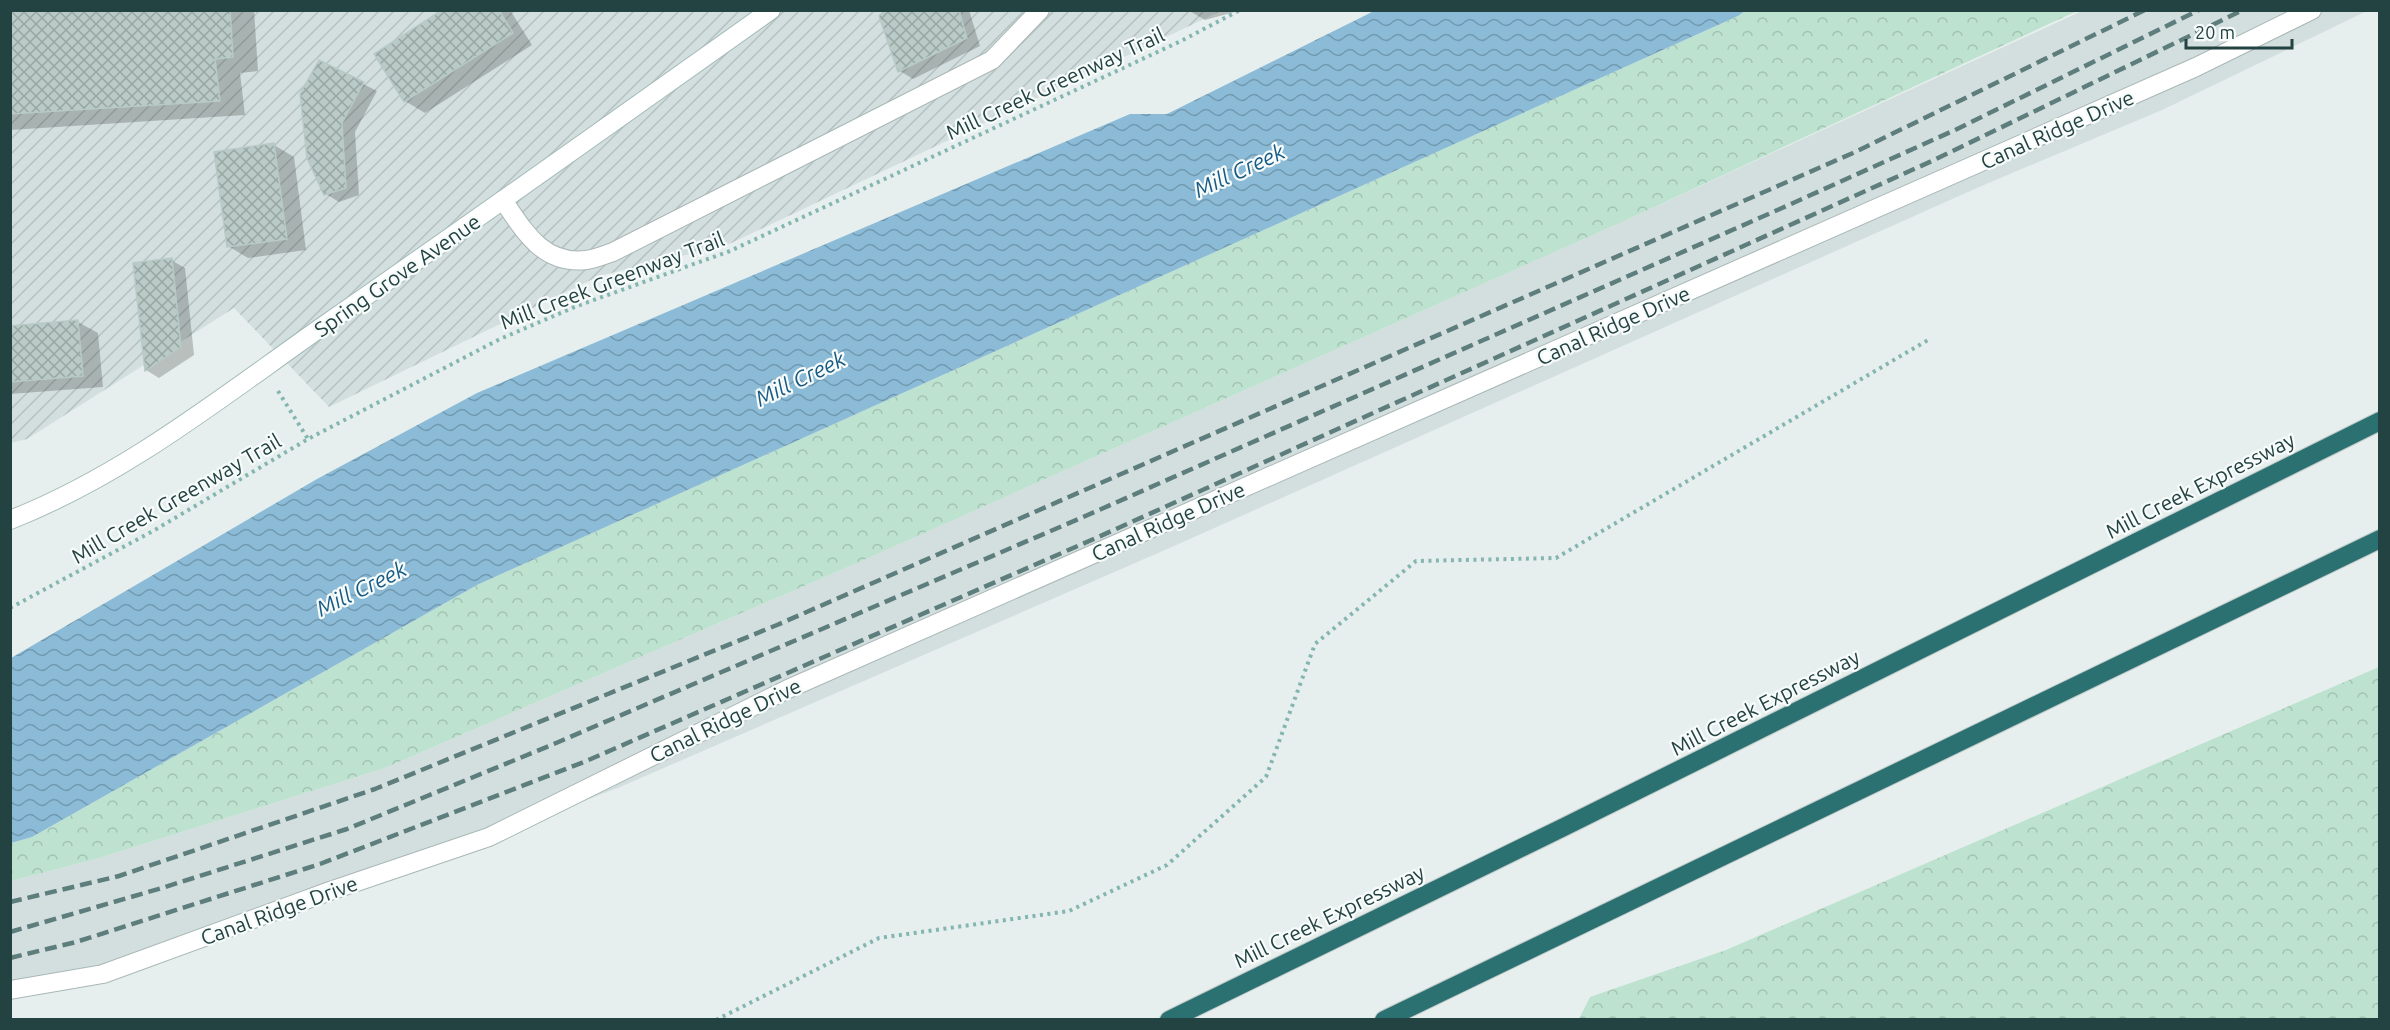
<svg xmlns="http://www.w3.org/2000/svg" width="2390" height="1030" viewBox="0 0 2390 1030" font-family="Ubuntu,sans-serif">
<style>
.built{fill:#d3dfde}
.industrial{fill:url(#industrial-furrows)}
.forest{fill:url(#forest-crowns)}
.water{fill:url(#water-waves)}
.shadow{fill:#0003}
.building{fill:url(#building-cross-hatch);stroke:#b7cac6;stroke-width:1.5}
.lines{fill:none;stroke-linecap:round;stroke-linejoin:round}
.service-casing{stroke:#a8b8b6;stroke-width:20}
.secondary-casing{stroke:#a3bcb9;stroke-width:20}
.motorway-casing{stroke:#c1caca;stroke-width:20}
.path{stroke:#84b5b0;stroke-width:4;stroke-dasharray:3 4.5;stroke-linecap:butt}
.service{stroke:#fff;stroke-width:18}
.secondary{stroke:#fff;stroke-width:18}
.motorway{stroke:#2c7172;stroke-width:18}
.rail{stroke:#5e7e7d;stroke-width:4.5;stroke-dasharray:12 6;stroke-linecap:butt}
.labels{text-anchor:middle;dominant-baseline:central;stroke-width:4.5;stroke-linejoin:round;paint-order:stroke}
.street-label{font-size:21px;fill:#234342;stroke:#f7fbfa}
.water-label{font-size:22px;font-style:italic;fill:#175b85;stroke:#f7fbfa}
</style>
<defs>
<pattern id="industrial-furrows" width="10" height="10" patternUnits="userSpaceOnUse" patternTransform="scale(1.5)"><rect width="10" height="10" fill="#d3dfde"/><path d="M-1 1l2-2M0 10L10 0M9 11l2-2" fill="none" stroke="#b5c1c0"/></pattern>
<pattern id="forest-crowns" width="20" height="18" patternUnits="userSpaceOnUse" patternTransform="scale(1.5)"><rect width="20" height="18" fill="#bde2cf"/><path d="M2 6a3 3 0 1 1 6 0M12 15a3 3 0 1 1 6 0" fill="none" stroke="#a2c3b3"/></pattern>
<pattern id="water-waves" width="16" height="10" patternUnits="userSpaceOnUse" patternTransform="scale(1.5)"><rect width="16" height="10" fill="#8bbbd7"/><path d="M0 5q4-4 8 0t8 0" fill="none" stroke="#719ab0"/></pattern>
<pattern id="building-cross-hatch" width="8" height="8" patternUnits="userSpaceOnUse" patternTransform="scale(1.5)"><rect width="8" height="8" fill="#bacbc7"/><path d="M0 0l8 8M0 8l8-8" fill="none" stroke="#97a6a3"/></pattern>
</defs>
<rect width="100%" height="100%" fill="#e6efed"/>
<path class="built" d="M 2082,11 L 2367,11 L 2162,110 L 1986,184 L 1165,550 L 620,787 L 230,938 L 11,1000 L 11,881 L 99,858 L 385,768 L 866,559 L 1624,221 Z"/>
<path class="industrial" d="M 11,11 L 1221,11 L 727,245 L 599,276 L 329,407 L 234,308 L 27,439 L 11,443 Z"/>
<g class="forest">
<path d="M 1745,11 L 2077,11 L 1624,221 L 866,559 L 385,768 L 99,858 L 11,881 L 11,843 L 32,837 L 477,585 L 1738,16 Z"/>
<path d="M 2379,667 L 2379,1019 L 1579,1019 L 1590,997 L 1726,950 Z"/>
</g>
<path class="water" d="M 1374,11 L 1745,11 L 1738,16 L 477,585 L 32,837 L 11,843 L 11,658 L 317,479 L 477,393 L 1130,114 L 1167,114 Z"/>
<g class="shadow">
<path d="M 10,10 L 254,10 L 258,71 L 240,73 L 245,115 L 10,130 Z"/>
<path d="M 445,10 L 510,10 L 532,45 L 425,113 L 405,101 Z"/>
<path d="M 888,10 L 969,10 L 980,46 L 913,79 L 900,71 Z"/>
<path d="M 1188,10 L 1242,10 L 1205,20 Z"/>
<path d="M 320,62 L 377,91 L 355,132 L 359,195 L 339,202 L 326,194 Z"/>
<path d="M 274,145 L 294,157 L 306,250 L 248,258 L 228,246 Z"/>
<path d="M 171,260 L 185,268 L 194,355 L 159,378 L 146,370 Z"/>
<path d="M 78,322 L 98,333 L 103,387 L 10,394 L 10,327 Z"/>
</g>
<g class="building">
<path d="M 10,10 L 230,10 L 233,57 L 215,59 L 220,101 L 10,114 Z"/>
<path d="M 442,10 L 499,10 L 513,33 L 404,102 L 374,54 Z"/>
<path d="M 885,10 L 959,10 L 967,38 L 898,72 L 879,16 Z"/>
<path d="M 319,60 L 364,82 L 342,123 L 346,188 L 324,195 L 307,158 L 300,94 Z"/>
<path d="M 274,143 L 287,239 L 227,247 L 214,152 Z"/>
<path d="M 172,258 L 181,347 L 145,371 L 133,263 Z"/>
<path d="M 78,320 L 83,376 L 10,382 L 10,326 Z"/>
</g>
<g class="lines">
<g class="service-casing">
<g id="service">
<path d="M 503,200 C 524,231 543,265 586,260 C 595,259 604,255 613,252 L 992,60 L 1040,10"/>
<path d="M 10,990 L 103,974 L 330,891 L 489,837 L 788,689 L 2196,67 L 2312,10"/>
</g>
</g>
<g class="secondary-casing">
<path id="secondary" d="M 10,520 C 125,475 223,396 323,326 C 473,222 622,116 771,10"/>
</g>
<g class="motorway-casing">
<g id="motorway">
<path d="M 1169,1020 L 1564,827 L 2380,421"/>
<path d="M 1384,1020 L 2380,539"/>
</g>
</g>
<g class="path">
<path d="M 278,391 L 308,439"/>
<path d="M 10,608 L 153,531 L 308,439 L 500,339 L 577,306 L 730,251 L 1181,41 L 1240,10"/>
<path d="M 716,1020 L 879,938 L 1069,911 L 1167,865 L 1266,777 L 1315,644 L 1416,561 L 1556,558 L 1928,340"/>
</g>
<use href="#service" class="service"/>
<use href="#secondary" class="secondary"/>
<use href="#motorway" class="motorway"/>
<g class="rail">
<path d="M 10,902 L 119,876 L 375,789 L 777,625 L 1853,153 L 2145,10"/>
<path d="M 10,932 L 162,888 L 347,829 L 549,746 L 1081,518 L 1782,208 L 1955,130 L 2199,10"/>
<path d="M 10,958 L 76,942 L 320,864 L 584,762 L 1096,538 L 1932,161 L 2243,10"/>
</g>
</g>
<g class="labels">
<g class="street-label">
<text transform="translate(1055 83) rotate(-25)">Mill Creek Greenway Trail</text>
<text transform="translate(2057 129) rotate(-24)">Canal Ridge Drive</text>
<text transform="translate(397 275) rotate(-35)">Spring Grove Avenue</text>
<text transform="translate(612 280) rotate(-21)">Mill Creek Greenway Trail</text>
<text transform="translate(1613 325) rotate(-24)">Canal Ridge Drive</text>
<text transform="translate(2200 485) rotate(-27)">Mill Creek Expressway</text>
<text transform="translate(176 498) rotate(-30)">Mill Creek Greenway Trail</text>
<text transform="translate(1168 521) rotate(-24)">Canal Ridge Drive</text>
<text transform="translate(1765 702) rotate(-27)">Mill Creek Expressway</text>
<text transform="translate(725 720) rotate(-26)">Canal Ridge Drive</text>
<text transform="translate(279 910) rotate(-20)">Canal Ridge Drive</text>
<text transform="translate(1329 916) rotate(-26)">Mill Creek Expressway</text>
</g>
<g class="water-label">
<text transform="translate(1239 170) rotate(-25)">Mill Creek</text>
<text transform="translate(800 378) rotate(-26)">Mill Creek</text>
<text transform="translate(361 588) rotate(-26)">Mill Creek</text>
</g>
</g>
<rect width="2390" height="1030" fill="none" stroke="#234342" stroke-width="24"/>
<path d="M2186 39v9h106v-9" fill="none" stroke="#234342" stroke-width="3"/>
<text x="2195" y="39" font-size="18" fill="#234342" stroke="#f7fbfa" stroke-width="4.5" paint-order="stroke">20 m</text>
</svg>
